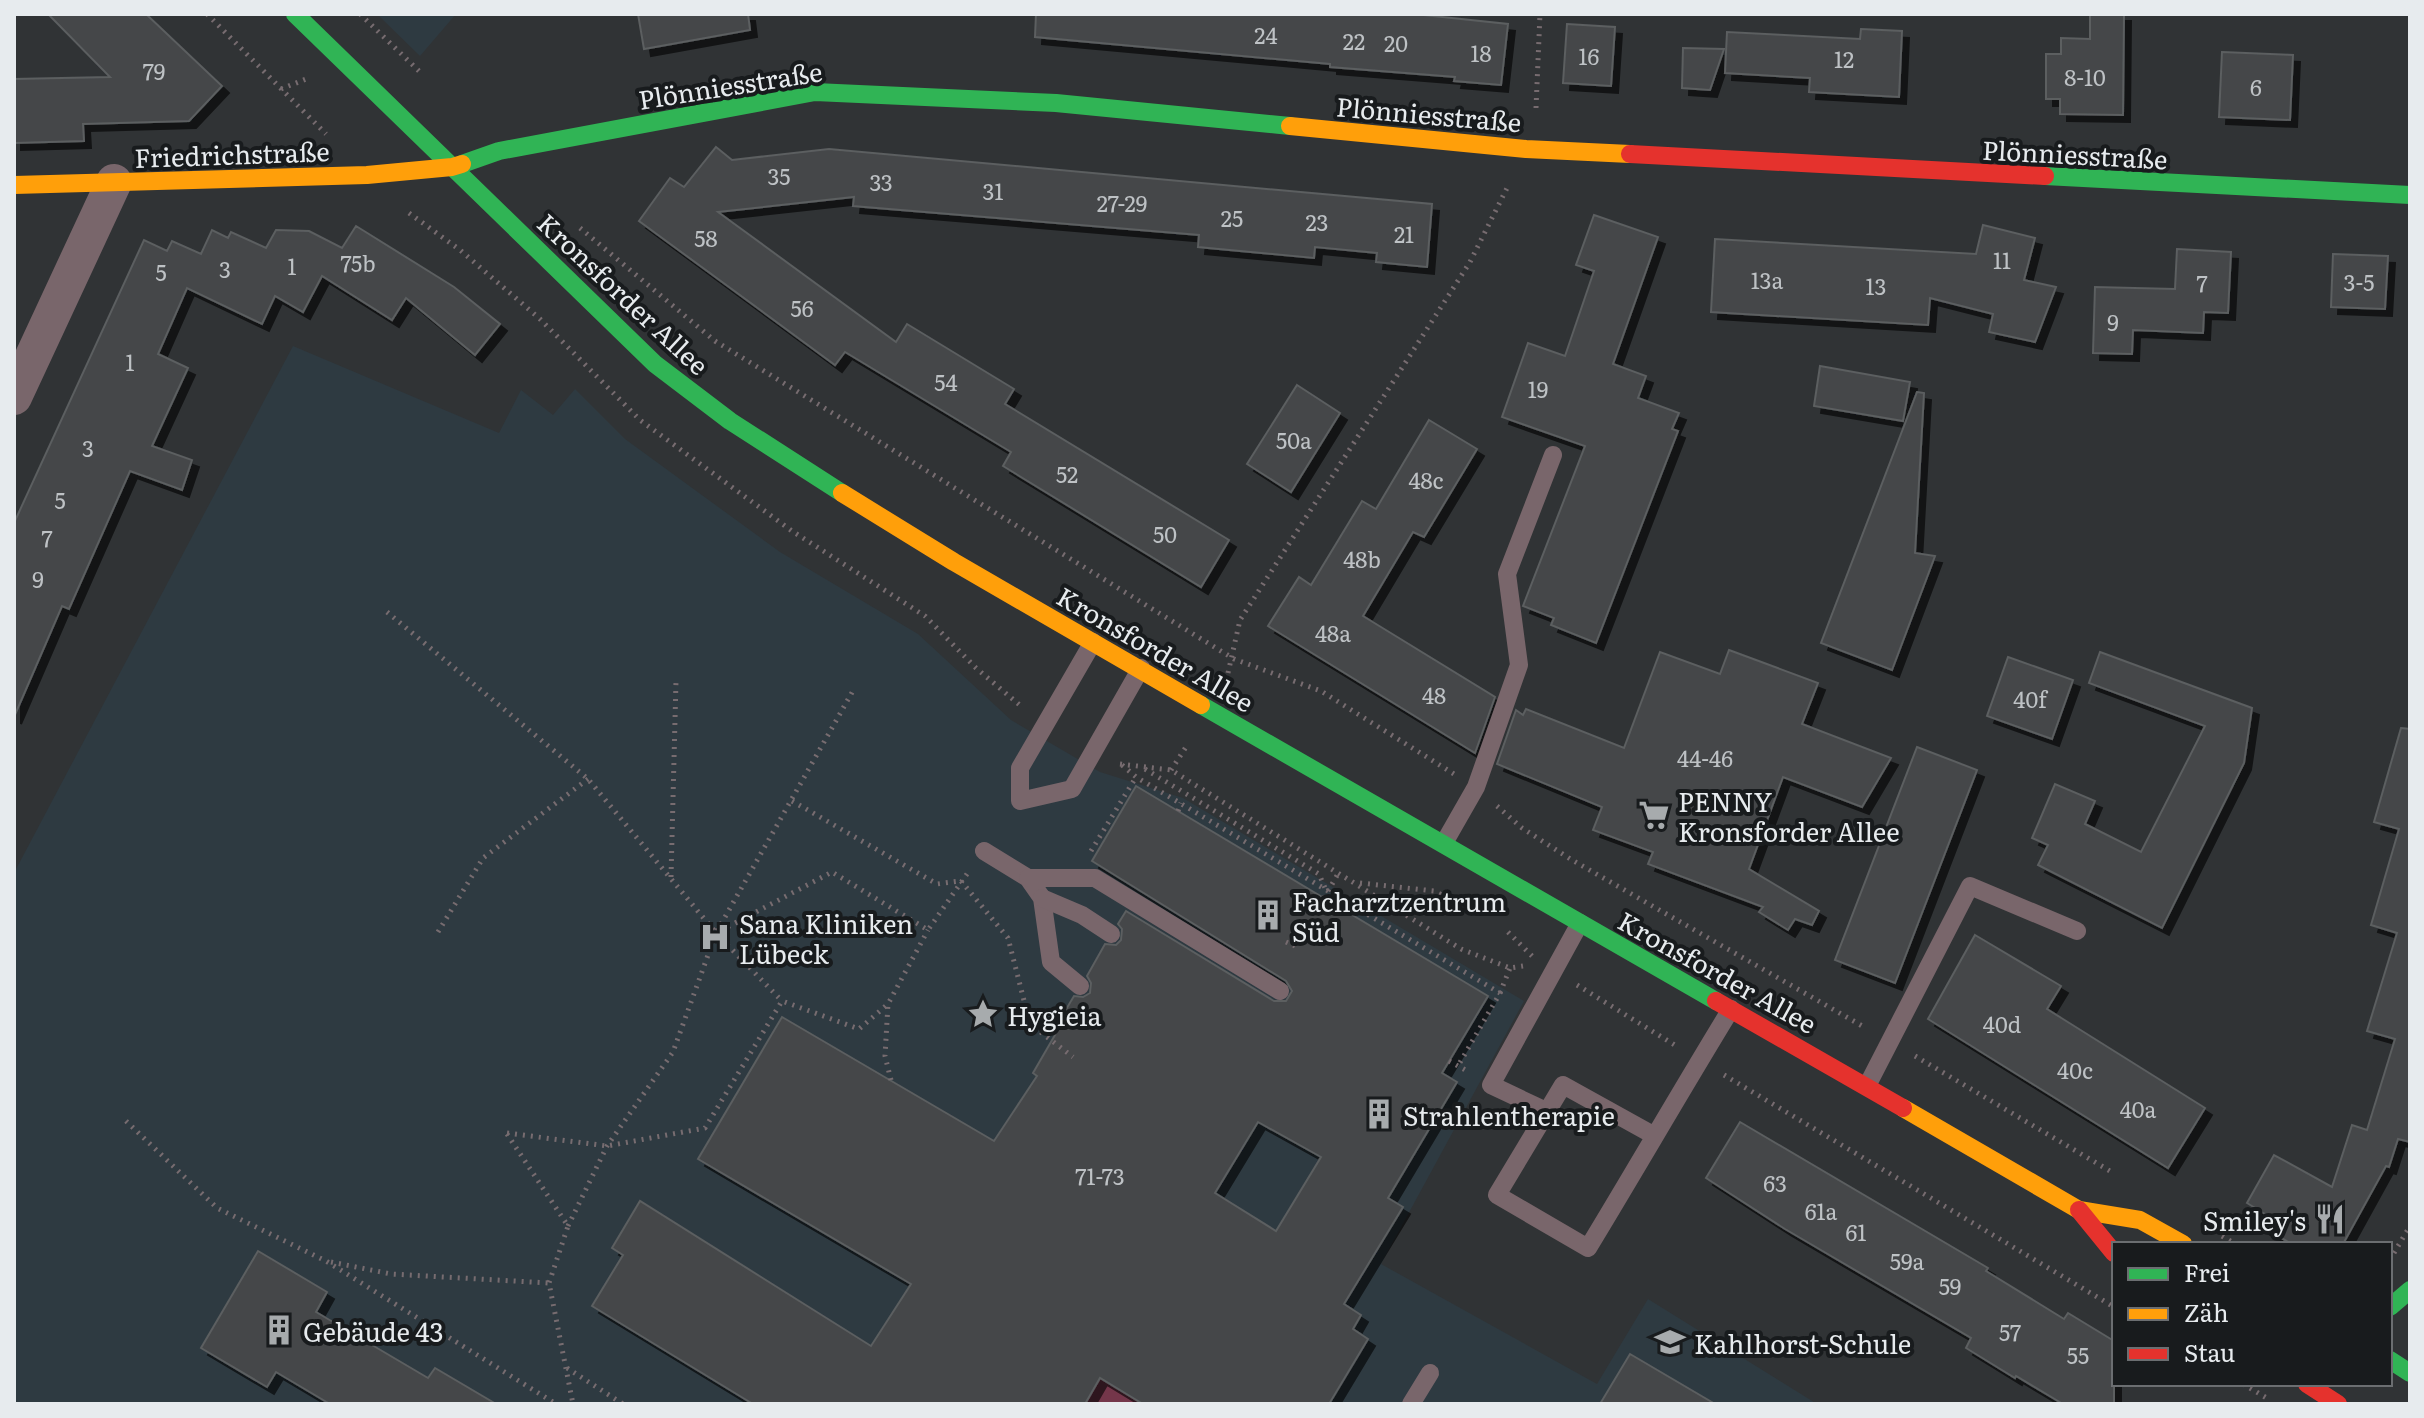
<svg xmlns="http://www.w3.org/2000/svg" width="2424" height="1418" viewBox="0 0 2424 1418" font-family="Literata,serif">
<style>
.built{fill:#2e3a41}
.green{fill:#74364a}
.building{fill:#454749;stroke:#5b5e60;stroke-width:2;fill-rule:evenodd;filter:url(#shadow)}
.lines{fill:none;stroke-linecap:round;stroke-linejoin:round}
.path{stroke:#776c70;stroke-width:5;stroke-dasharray:2 6;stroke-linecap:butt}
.lane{stroke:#79666b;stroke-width:18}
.street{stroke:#79666b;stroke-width:36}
.fast{stroke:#30b455;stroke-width:18}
.slow{stroke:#ff9f0a;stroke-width:18}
.jam{stroke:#e5322d;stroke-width:18}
.labels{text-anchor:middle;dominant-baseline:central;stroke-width:8;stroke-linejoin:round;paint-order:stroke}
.number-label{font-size:22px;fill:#bec2c5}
.street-label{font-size:26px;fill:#e7ebee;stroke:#181b1d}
.poi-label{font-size:26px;fill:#e7ebee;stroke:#181b1d;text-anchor:start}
</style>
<defs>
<filter id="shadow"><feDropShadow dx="7" dy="7" stdDeviation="0" flood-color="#0009"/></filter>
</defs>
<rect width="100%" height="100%" fill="#303335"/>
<g class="built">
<path d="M 377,14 L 456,14 L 420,56 Z"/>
<path d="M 293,346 L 499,433 L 521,390 L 553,415 L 575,389 L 625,439 L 780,552 L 918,634 L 1011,720 L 1100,772 L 1183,798 L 1524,1001 L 1381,1264 L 1597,1384 L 1648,1299 L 1817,1404 L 14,1404 L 14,873 Z"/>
</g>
<path class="green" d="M 1100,1379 L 1143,1404 L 1085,1404 Z"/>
<g class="building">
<path d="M 48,14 L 146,14 L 222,86 L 189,121 L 83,124 L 84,141 L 14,143 L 14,79 L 110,77 Z"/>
<path d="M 638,14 L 748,14 L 750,30 L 644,49 Z"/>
<path d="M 1036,14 L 1414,14 L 1508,24 L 1501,85 L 1454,81 L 1455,77 L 1330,67 L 1330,64 L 1035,37 Z"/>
<path d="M 2090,14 L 2124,14 L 2123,115 L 2060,114 L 2060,99 L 2046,99 L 2046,54 L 2061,54 L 2061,38 L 2090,39 Z"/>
<path d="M 1567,24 L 1615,27 L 1611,86 L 1563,83 Z"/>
<path d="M 1861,29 L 1902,31 L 1899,97 L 1809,92 L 1810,78 L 1725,73 L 1727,32 L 1860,39 Z"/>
<path d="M 1683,48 L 1724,49 L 1710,90 L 1682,88 Z"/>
<path d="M 2222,52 L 2293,55 L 2290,120 L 2219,117 Z"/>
<path d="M 716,147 L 732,160 L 829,149 L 1432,204 L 1427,267 L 1376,262 L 1377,253 L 1315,247 L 1314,258 L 1198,247 L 1199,235 L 853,206 L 854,197 L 718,212 L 896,342 L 907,324 L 1014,389 L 1005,404 L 1229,540 L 1201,587 L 1003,466 L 1011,452 L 845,352 L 835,365 L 639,221 L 670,178 L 684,187 Z"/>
<path d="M 1594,215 L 1658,237 L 1613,364 L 1646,376 L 1638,398 L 1679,413 L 1672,429 L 1678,431 L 1596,643 L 1551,625 L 1554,618 L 1523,606 L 1585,446 L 1502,417 L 1528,343 L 1565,356 L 1594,271 L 1576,265 Z"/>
<path d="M 1983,225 L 2035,238 L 2024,280 L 2056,287 L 2035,342 L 1989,332 L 1993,314 L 1930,298 L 1928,325 L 1711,312 L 1715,239 L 1976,254 Z"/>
<path d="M 356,226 L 454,287 L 500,324 L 475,355 L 406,298 L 392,320 L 322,276 L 303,312 L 275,296 L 262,324 L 187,288 L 158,354 L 188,368 L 152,446 L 192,460 L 182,490 L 130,471 L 69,609 L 62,606 L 14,717 L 14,523 L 144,240 L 167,251 L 172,241 L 201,254 L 212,230 L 228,238 L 231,232 L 266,248 L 276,230 L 309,231 L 342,248 Z"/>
<path d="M 2177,249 L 2231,252 L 2228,313 L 2204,312 L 2203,333 L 2133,330 L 2132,354 L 2093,353 L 2095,287 L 2175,289 Z"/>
<path d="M 2333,254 L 2388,256 L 2385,309 L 2331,307 Z"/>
<path d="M 1820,366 L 1910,382 L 1903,421 L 1814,406 Z"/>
<path d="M 1297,385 L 1340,413 L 1291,492 L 1247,464 Z"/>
<path d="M 1917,392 L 1924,393 L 1915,553 L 1935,556 L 1892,670 L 1821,643 Z"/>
<path d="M 1429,420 L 1477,449 L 1424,537 L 1413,532 L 1363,616 L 1495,697 L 1475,753 L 1268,626 L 1299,577 L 1311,585 L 1362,501 L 1376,509 Z"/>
<path d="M 1729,650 L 1818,683 L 1802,724 L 1891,758 L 1862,807 L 1783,777 L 1749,869 L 1819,911 L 1812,925 L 1795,919 L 1788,930 L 1759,912 L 1763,907 L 1648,864 L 1653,852 L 1593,830 L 1602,807 L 1497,764 L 1516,710 L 1523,715 L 1526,709 L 1624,748 L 1660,652 L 1720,674 Z"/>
<path d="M 2100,652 L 2252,708 L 2244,763 L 2162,928 L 2038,865 L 2048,845 L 2032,838 L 2055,784 L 2095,801 L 2085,824 L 2141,852 L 2205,726 L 2089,683 Z"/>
<path d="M 2008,657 L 2073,680 L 2052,739 L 1987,716 Z"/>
<path d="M 2401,728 L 2410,729 L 2410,1142 L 2398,1139 L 2389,1167 L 2386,1166 L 2343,1244 L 2292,1244 L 2258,1225 L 2265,1214 L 2247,1203 L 2274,1155 L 2332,1187 L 2352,1125 L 2367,1130 L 2395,1039 L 2367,1031 L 2397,933 L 2371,925 L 2399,829 L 2374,822 Z"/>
<path d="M 1917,747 L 1977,770 L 1895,983 L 1835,960 Z"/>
<path d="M 1136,786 L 1488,996 L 1442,1073 L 1457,1082 L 1388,1198 L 1403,1207 L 1344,1304 L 1361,1315 L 1353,1329 L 1368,1339 L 1329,1404 L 1143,1404 L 1100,1378 L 1085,1404 L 753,1404 L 592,1306 L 623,1255 L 612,1248 L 640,1201 L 871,1346 L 911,1284 L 698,1159 L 782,1017 L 994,1141 L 1037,1076 L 1033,1073 L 1055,1035 L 1052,1033 L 1074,996 L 1083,997 L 1090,993 L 1091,983 L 1087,976 L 1105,944 L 1116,945 L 1121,940 L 1122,929 L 1118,924 L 1126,911 L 1274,1001 L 1286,1001 L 1292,991 L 1286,981 L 1092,861 ZM 1258,1122 L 1321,1157 L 1276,1231 L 1215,1193 Z"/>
<path d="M 1975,935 L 2061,986 L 2047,1009 L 2205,1108 L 2168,1168 L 1928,1019 Z"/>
<path d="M 1740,1122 L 1988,1268 L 1986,1271 L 2064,1319 L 2068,1313 L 2114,1341 L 2114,1404 L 2063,1404 L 2016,1376 L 2015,1378 L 1966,1348 L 1971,1338 L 1785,1229 L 1706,1178 Z"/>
<path d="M 258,1251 L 327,1292 L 316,1312 L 428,1378 L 435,1368 L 496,1404 L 330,1404 L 276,1372 L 267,1387 L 201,1348 Z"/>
<path d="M 1630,1354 L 1715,1404 L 1600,1404 Z"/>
</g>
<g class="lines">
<g class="path">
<path d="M 207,14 L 326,134"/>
<path d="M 360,14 L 421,73"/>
<path d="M 281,89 L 306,79"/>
<path d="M 1536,108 L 1540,14"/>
<path d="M 409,213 L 460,250 L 540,319 L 640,420 L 792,531 L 925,616 L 976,668 L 1022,707"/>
<path d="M 580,228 L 715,341 L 1234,659 L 1321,691 L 1454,774"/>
<path d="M 387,612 L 588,779 L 716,933 L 854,689"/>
<path d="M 1228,673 L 1240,620 L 1470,262 L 1507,188"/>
<path d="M 1120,764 L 1171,770 L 1461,949 L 1510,968 L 1523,966"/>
<path d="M 1122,765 L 1136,777 L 1500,993 L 1458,1066"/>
<path d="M 1145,769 L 1319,874 L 1325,888"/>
<path d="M 1171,770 L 1188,744"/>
<path d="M 792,801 L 937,884 L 960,881"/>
<path d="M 1497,806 L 1522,828 L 1572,860 L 1864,1027"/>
<path d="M 1178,811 L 1181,803"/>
<path d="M 1091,851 L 1136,777"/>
<path d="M 671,877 L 676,681"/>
<path d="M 961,881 L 1008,938 L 1030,1024 L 1073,1057"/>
<path d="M 1360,883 L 1434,891 L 1444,896"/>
<path d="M 1324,898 L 1339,872"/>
<path d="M 438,932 L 483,858 L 588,779"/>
<path d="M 1508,932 L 1532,956"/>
<path d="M 716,933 L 782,1001"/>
<path d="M 1286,942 L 1295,946"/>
<path d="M 1577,985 L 1678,1047"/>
<path d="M 1500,993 L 1510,968"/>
<path d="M 1915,1056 L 2110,1171"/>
<path d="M 1449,1061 L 1469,1072"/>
<path d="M 1724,1075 L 2114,1307"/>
<path d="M 891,1080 L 885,1056 L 888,1004 L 928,930"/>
<path d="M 126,1121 L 217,1208 L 326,1261 L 556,1404"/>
<path d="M 507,1133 L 607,1146 L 705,1128 L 782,1001 L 859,1029 L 888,1004"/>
<path d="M 507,1134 L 568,1226 L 549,1283 L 573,1404"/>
<path d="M 568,1226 L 607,1146 L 673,1052 L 716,933 L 832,872 L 928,930 L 969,871"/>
<path d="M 2222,1236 L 2235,1244"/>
<path d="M 2394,1253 L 2410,1226"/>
<path d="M 331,1262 L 391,1274 L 549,1283"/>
<path d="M 567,1368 L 623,1404"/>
<path d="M 2243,1384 L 2270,1400"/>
</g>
<g class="lane">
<path d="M 1093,642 L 1020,768 L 1020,801 L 1072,789 L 1141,668"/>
<path d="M 1444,843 L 1476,787 L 1519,665 L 1507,574 L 1553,455"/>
<path d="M 984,851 L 1028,878 L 1042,898 L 1051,962 L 1080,986"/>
<path d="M 1028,878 L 1095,878 L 1280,991"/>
<path d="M 1042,898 L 1082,915 L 1111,934"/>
<path d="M 1867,1086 L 1970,886 L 2077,931"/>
<path d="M 1548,1112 L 1491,1085 L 1580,923"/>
<path d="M 1655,1136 L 1563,1085 L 1497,1195 L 1588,1248 C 1636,1169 1682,1089 1731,1009"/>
<path d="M 1411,1404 L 1430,1373"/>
</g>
<path class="street" d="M 14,397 L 114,182"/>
<g class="fast">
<path d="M 295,14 L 655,364 L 730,421 L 842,493"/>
<path d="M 462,164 L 499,151 L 815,92 L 1056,103 L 1290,126"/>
<path d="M 2045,176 L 2410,195"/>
<path d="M 1201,705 L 1716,1001"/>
<path d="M 2390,1307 L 2410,1290"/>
<path d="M 2390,1360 L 2410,1373"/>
</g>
<g class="slow">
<path d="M 1290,126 L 1526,149 L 1630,154"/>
<path d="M 14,185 L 367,175 L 452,167 L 462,164"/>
<path d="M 842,493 L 954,562 L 1201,705"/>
<path d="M 1903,1108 L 2079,1210 L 2140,1220 L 2183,1244"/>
</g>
<g class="jam">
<path d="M 1630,154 L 2045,176"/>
<path d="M 1716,1001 L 1903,1108"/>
<path d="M 2079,1210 L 2114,1253"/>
<path d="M 2307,1384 L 2338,1404"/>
</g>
</g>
<defs>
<g id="supermarket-bare" transform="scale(2.4)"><path d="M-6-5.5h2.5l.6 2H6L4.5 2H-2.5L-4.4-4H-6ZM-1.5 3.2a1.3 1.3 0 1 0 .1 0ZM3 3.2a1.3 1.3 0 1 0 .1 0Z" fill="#a7abad" stroke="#181b1d" stroke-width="2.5" paint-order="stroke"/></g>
<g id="building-bare" transform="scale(2.4)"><path d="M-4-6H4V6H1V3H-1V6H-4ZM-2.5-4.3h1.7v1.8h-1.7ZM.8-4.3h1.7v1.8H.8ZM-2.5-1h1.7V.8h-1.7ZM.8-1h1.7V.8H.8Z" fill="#a7abad" stroke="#181b1d" stroke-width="2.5" paint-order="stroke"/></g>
<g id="hospital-bare" transform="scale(2.4)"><path d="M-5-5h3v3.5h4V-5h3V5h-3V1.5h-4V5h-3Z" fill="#a7abad" stroke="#181b1d" stroke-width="2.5" paint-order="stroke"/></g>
<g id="sight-bare" transform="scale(2.4)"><path d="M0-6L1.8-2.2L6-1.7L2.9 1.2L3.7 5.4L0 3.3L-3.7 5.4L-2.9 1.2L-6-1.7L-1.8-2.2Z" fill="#a7abad" stroke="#181b1d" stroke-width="2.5" paint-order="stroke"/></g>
<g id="restaurant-bare" transform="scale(2.4)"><path d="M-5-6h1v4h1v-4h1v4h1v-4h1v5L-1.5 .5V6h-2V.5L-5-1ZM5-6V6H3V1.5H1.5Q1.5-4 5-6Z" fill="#a7abad" stroke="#181b1d" stroke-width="2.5" paint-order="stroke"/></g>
<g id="school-bare" transform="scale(2.4)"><path d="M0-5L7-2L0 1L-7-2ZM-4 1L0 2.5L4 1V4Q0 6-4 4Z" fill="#a7abad" stroke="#181b1d" stroke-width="2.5" paint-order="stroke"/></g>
</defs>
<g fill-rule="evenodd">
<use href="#supermarket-bare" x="1654" y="815"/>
<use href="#building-bare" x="1268" y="915"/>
<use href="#hospital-bare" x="715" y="937"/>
<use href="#sight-bare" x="983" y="1014"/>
<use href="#building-bare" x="1379" y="1114"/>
<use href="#restaurant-bare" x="2330" y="1219"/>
<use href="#building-bare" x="279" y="1330"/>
<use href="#school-bare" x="1670" y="1342"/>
</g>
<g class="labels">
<g class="number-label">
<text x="1266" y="34">24</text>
<text x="1354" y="40">22</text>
<text x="1396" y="42">20</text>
<text x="1481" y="52">18</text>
<text x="1589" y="55">16</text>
<text x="1844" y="58">12</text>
<text x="154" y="70">79</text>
<text x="2085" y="76">8-10</text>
<text x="2256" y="86">6</text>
<text x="779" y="175">35</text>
<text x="881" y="181">33</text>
<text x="993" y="190">31</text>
<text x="1122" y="202">27-29</text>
<text x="1232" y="217">25</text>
<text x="1317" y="221">23</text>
<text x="1404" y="233">21</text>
<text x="706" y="237">58</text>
<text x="2002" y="259">11</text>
<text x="358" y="262">75b</text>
<text x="292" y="265">1</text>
<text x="225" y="268">3</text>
<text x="161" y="271">5</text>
<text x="1767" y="279">13a</text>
<text x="2359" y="281">3-5</text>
<text x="2202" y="282">7</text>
<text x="1876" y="285">13</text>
<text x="802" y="307">56</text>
<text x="2113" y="321">9</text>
<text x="130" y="361">1</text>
<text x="946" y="381">54</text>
<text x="1538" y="388">19</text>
<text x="1294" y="439">50a</text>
<text x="88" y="447">3</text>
<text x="1067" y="473">52</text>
<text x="1426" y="479">48c</text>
<text x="60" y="499">5</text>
<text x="1165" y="533">50</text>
<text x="47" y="537">7</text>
<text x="1362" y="558">48b</text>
<text x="38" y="578">9</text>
<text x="1333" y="632">48a</text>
<text x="1434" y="694">48</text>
<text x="2030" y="698">40f</text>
<text x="1705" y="757">44-46</text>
<text x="2002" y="1023">40d</text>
<text x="2075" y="1069">40c</text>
<text x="2138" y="1108">40a</text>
<text x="1100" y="1175">71-73</text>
<text x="1775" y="1182">63</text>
<text x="1821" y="1210">61a</text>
<text x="1856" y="1231">61</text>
<text x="1907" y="1260">59a</text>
<text x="1950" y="1285">59</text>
<text x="2010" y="1331">57</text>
<text x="2078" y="1354">55</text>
</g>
<g class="street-label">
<text transform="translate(730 84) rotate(-9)">Plönniesstraße</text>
<text transform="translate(1429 113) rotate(5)">Plönniesstraße</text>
<text transform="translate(232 153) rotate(-2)">Friedrichstraße</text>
<text transform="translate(2075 153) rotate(3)">Plönniesstraße</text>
<text transform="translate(624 293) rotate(43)">Kronsforder Allee</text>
<text transform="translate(1156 648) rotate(30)">Kronsforder Allee</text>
<text transform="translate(1718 971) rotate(29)">Kronsforder Allee</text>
</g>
<g class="poi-label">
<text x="1678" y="800">PENNY<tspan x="1678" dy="30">Kronsforder Allee</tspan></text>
<text x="1292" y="900">Facharztzentrum<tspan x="1292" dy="30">Süd</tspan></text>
<text x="739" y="922">Sana Kliniken<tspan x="739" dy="30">Lübeck</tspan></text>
<text x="1007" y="1014">Hygieia</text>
<text x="1403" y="1114">Strahlentherapie</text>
<text x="2306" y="1219" text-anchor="end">Smiley's</text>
<text x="303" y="1330">Gebäude 43</text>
<text x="1694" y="1342">Kahlhorst-Schule</text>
</g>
</g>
<rect width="2424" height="1418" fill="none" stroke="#e7ebee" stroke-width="32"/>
<rect x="2112" y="1242" width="280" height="144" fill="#181b1d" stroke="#6b6e71" stroke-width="2"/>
<rect x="2128" y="1268" width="40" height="12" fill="#30b455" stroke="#6b6e71" stroke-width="2"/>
<text x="2184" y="1282" font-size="24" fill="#e7ebee">Frei</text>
<rect x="2128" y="1308" width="40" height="12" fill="#ff9f0a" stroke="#6b6e71" stroke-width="2"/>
<text x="2184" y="1322" font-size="24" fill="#e7ebee">Zäh</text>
<rect x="2128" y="1348" width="40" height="12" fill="#e5322d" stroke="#6b6e71" stroke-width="2"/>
<text x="2184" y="1362" font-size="24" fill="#e7ebee">Stau</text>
</svg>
